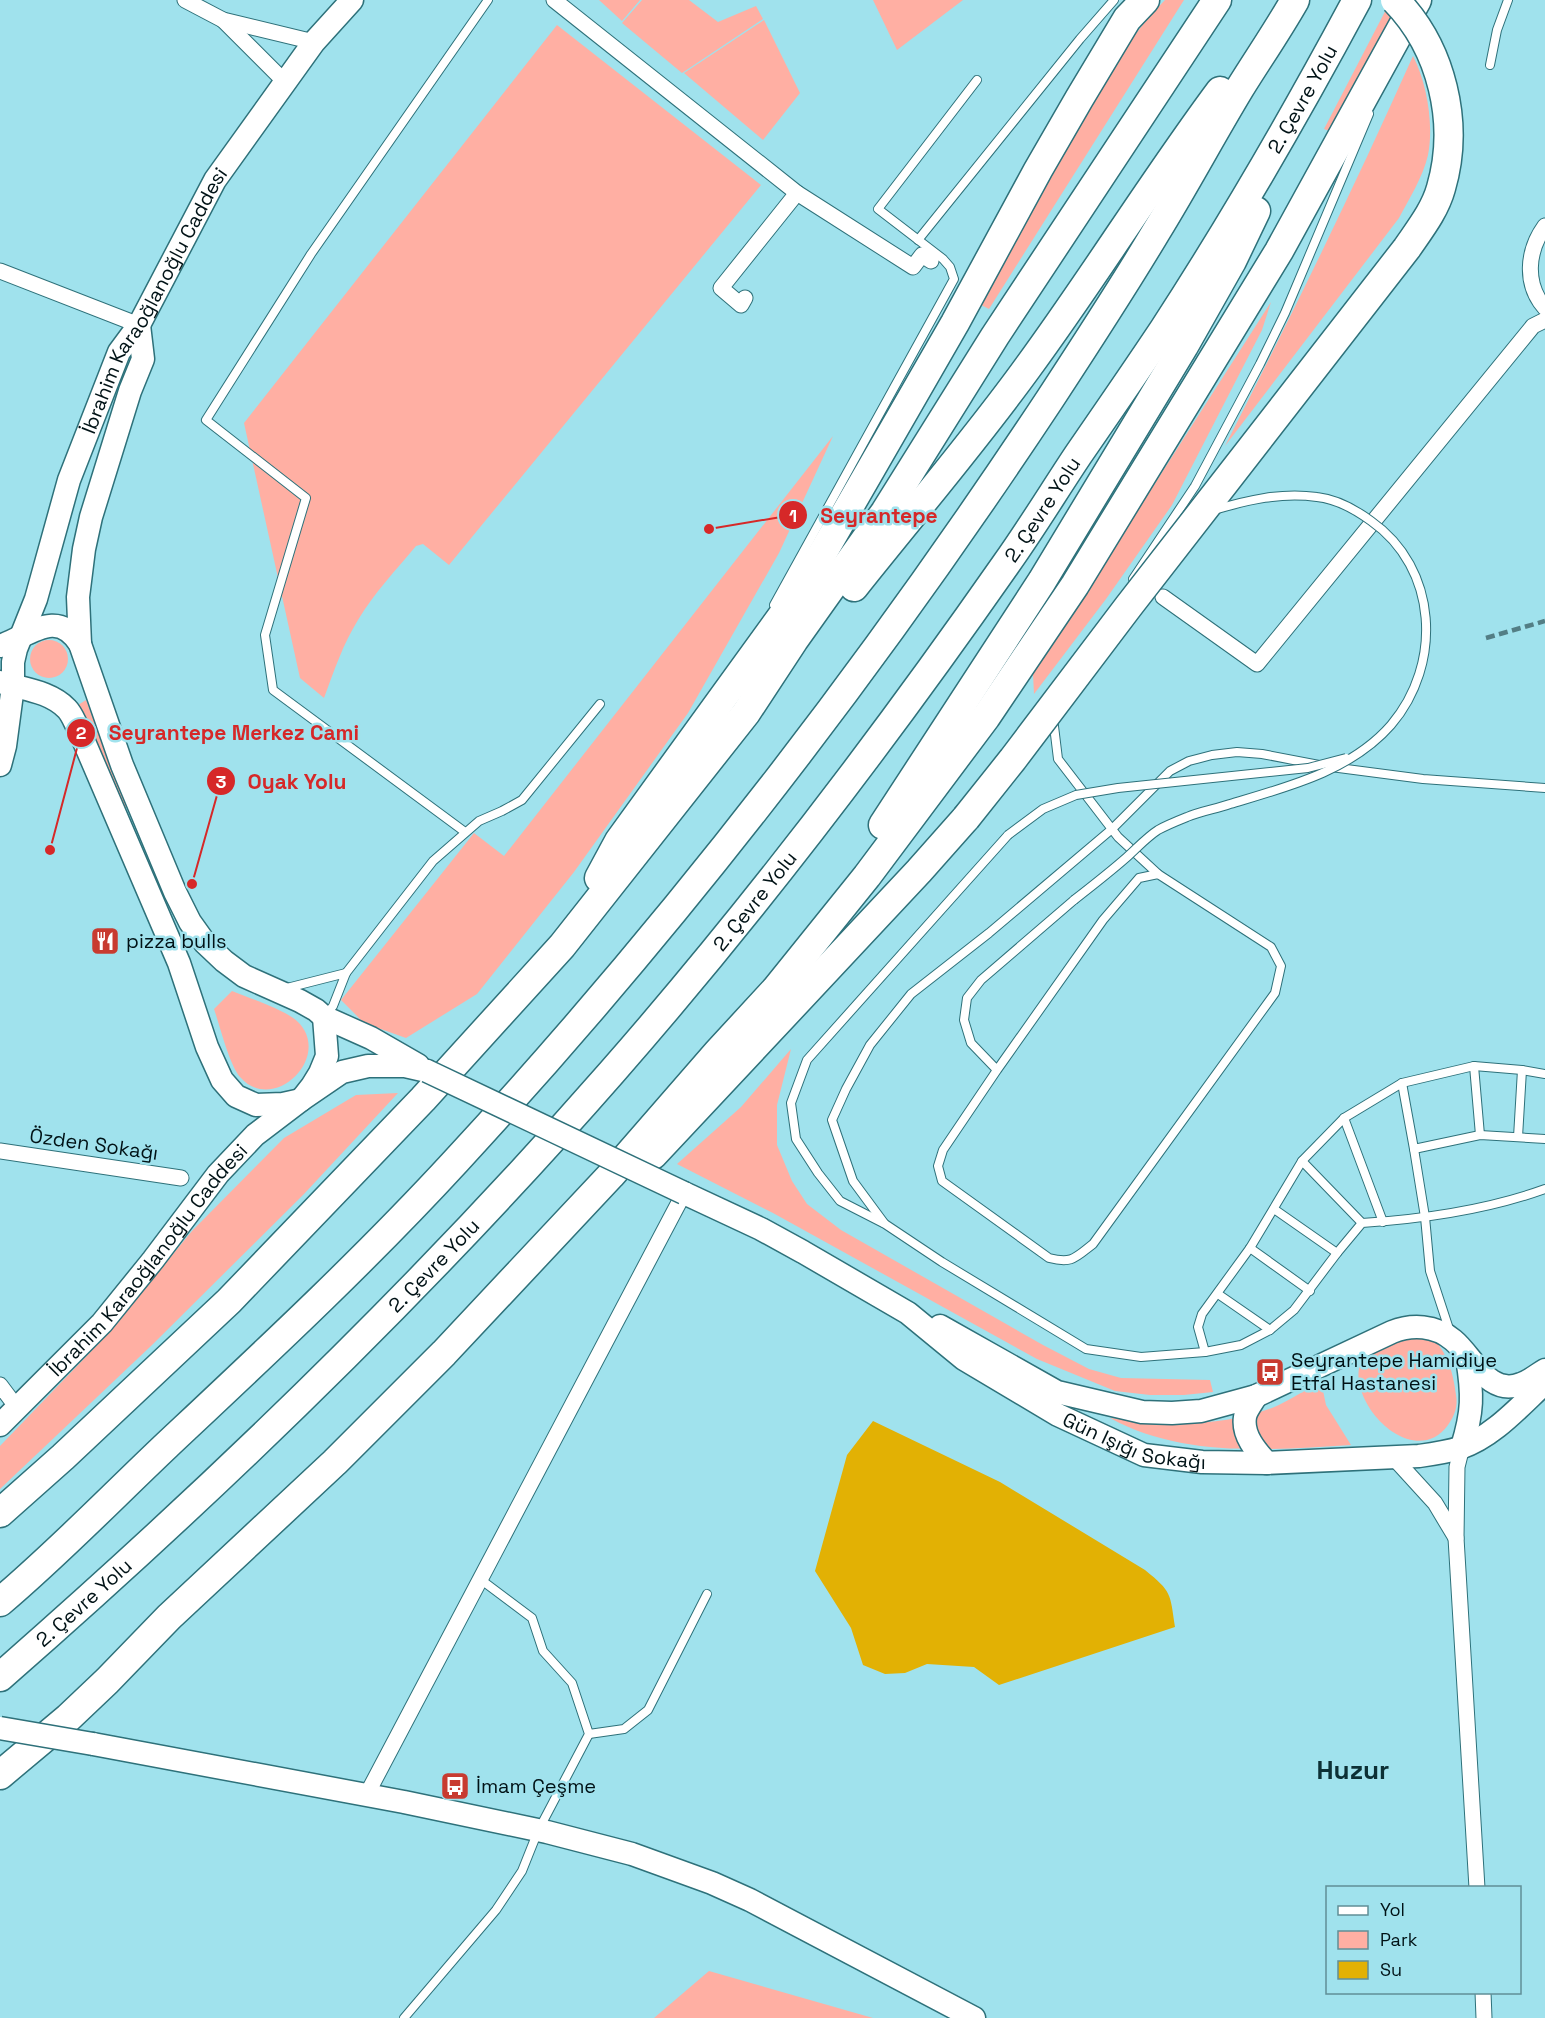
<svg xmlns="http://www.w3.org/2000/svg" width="1545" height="2018" viewBox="0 0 1545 2018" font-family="'Space Grotesk',sans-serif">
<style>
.green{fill:#ffafa3}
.water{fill:#e2b104}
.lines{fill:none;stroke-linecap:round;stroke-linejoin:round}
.lane-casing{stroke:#2e717a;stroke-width:10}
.street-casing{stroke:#2e717a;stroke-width:17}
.secondary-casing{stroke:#2e717a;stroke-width:25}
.highway-casing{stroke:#2e717a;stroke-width:31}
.lane{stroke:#fff;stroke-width:8}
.street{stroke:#fff;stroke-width:15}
.secondary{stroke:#fff;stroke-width:22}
.highway{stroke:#fff;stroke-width:28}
.rail{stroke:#537e85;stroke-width:4.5;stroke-dasharray:9 4.5;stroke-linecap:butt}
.lane-bridge-casing{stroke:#2e717a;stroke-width:10;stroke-linecap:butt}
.secondary-bridge-casing{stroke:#2e717a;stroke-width:25;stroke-linecap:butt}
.highway-bridge-casing{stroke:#2e717a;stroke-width:31;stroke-linecap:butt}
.lane-bridge{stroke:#fff;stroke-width:8}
.secondary-bridge{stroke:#fff;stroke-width:22}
.highway-bridge{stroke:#fff;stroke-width:28}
.labels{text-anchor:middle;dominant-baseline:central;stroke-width:5;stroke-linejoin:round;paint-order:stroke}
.street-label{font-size:20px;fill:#001216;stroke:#a0e2ed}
.poi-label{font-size:20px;fill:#001216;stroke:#a0e2ed;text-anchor:start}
.district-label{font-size:26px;font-weight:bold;fill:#0c3035;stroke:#a0e2ed}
.leader{fill:none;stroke:#d62828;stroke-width:2}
.callout-dot{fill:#d62828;stroke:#a0e2ed;stroke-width:2}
.mark-label{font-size:18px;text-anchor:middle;font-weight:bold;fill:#fff}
.callout-label{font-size:21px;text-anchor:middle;font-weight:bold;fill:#d62828;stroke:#a0e2ed;stroke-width:5;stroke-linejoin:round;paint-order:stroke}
</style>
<rect width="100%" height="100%" fill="#a0e2ed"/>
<g class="green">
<path d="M 599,0 L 640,0 L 622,21 Z"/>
<path d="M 642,0 L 689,0 L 718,22 L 756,6 L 763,19 L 682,73 L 622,23 Z"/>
<path d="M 873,0 L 963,0 L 897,50 Z"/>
<path d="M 1165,0 L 1184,0 L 989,309 L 981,305 C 1018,236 1053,167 1094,100 C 1115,64 1135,29 1165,0 Z"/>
<path d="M 1391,0 L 1400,0 L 1332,132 L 1324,129 Z"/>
<path d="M 764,20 L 800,93 L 763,140 L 684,73 Z"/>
<path d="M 557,25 L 761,185 L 449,565 L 423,544 L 416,546 C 396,570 374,593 358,620 C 343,644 334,671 324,698 L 300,678 L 244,423 Z"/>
<path d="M 1413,56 C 1427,83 1434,125 1428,155 C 1423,177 1409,199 1399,218 L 1225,446 C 1291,317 1354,188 1413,56 Z"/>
<path d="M 1271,302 L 1262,330 L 1172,505 L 1106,599 L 1034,694 L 1033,674 Z"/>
<path d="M 833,436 L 779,553 L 688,713 L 574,872 L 477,994 L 406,1038 L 364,1023 L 341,1000 L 474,833 L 504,856 Z"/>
<circle cx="49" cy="659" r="19"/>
<path d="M 86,700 L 127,807 L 123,808 L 78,705 Z"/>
<path d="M 232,991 C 249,998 286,1010 298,1022 C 333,1057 273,1115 240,1077 C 229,1064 220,1026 214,1009 Z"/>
<path d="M 791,1049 L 777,1105 L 777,1145 L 792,1181 L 807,1204 L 841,1230 L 1043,1345 L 1089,1369 L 1121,1378 L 1210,1380 L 1213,1392 L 1184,1395 L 1150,1395 L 1115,1391 L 1037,1359 L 773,1213 L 677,1164 L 741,1107 Z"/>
<path d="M 398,1093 L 304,1194 L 152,1345 L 0,1489 L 0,1446 L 102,1340 L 192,1231 L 284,1138 L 356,1095 Z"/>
<path d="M 1432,1337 C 1448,1354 1453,1372 1456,1395 C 1458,1406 1455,1415 1448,1425 C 1415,1470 1352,1409 1359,1368 C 1361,1355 1370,1347 1379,1338 Z"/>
<path d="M 1321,1381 L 1326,1405 L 1351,1445 C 1271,1450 1183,1458 1110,1418 C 1166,1424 1218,1428 1272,1408 C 1289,1401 1305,1390 1321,1381 Z"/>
<path d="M 709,1971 L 873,2018 L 654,2018 Z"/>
</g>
<path class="water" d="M 873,1421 L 1000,1482 L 1145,1570 C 1172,1592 1170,1593 1175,1627 L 999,1685 L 974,1667 L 927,1664 L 905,1673 L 885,1674 L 863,1665 L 851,1628 L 815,1571 L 847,1455 Z"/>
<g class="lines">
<g class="lane-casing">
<g id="lane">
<path d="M 1490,65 L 1497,30 L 1508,0"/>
<path d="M 918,240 L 1080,39 L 1114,0"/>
<path d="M 1133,579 L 1195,486 L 1260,364 L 1285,313 L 1369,114"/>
<path d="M 774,605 L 954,279 L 950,267 L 943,259 L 878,209 L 977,80"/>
<path d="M 1053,718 L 1058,759 L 1118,837 L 1158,874"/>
<path d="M 1331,767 L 1423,779 L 1545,788"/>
<path d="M 465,832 L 273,690 L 265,635 L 306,498 L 206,420 L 311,254 L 488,0"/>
<path d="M 1008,835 L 807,1060 L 791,1103 L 796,1139 L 818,1173 L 840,1201 L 885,1224 L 942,1262 L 1086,1349 L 1141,1357 L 1205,1352 L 1241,1345 L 1270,1330 L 1294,1310 L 1337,1253 L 1362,1223 C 1424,1219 1487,1210 1545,1189"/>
<path d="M 346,973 L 433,861 L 479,821 L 502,811 L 522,800 L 600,704"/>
<path d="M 283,989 L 346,973 L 333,1006 L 325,1016"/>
<path d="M 1474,1066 L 1480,1135"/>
<path d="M 997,1070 L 1103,920 L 1139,878 L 1158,874 L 1271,947 L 1281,966 L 1275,993 L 1093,1244 C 1075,1258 1072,1264 1049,1258 L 942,1181 L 938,1166 L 943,1150 L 997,1070 L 971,1043 L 964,1020 L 967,998 L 981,980 L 1074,900"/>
<path d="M 1402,1083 L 1414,1149 L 1480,1135 L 1545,1139"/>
<path d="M 1344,1118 L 1383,1222"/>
<path d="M 1518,1137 L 1522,1070"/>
<path d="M 1414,1149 L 1425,1217 L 1430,1271 L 1450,1332"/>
<path d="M 1302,1161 L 1362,1223"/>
<path d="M 1274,1209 L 1337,1253"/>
<path d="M 884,1223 L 853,1181 L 832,1120 L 846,1089 L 870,1045 L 911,994 L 989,933 L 1112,829 L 1170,771 L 1189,761 L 1212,755 L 1237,752 L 1262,754 L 1319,765"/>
<path d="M 1250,1248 L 1310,1291"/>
<path d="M 1218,1294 L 1270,1330"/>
<path d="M 1205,1352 L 1198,1327 L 1202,1314 L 1250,1248 L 1302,1161 L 1344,1118 L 1402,1083 L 1474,1066 L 1522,1070 L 1545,1074"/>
<path d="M 589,1734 L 624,1729 L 648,1710 L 707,1594"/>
<path d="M 404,2018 L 496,1910 L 522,1871 L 538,1831 L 589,1734 L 572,1683 L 543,1651 L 532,1618 L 480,1579"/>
</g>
</g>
<g class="street-casing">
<g id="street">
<path d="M 185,0 L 223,20 L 314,42"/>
<path d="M 554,0 L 797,193 L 913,267 L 922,255 L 931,261"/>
<path d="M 223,20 L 285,82"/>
<path d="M 1545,226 C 1527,251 1524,284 1545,308"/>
<path d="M 0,271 L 139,325"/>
<path d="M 745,298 L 741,305 L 721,288 L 797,193"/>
<path d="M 1163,597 L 1257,664 L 1533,326 L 1545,320"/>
<path d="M 0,1151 L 181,1178"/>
<path d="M 0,1385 L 18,1409"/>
<path d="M 1462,1447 L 1457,1467 L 1456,1538 L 1477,1888"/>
<path d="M 1393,1457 L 1435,1503 L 1456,1538"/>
<path d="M 367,1794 L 684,1193"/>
<path d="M 1483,1992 L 1484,2018"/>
</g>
</g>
<g class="secondary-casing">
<g id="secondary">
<path d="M 80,644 L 78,597 L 84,549 L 91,517 L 130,391 L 143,359 L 139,325"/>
<path d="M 0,646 C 29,636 57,607 80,644 L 122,765 L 175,892 L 190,922 L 205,943 L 224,961 L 244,976 L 300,1001 L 316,1010 L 324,1017 L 371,1038 L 418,1065"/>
<path d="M 0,682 C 22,689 50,691 67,709 C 72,714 75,723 79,730 L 179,963 L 207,1047 L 222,1080 L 236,1096 L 256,1105 L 283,1104 L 301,1100 L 342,1072 L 368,1066 L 405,1066 L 427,1071"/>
<path id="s1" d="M 0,765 L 5,746 L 13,686 L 13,662 L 16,649 L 36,599 L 69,480 L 119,352 L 139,325 L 215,180 L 314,42 L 352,0"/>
<path id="s2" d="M 684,1193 L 761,1229 L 803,1252 L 908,1313 L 964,1359 L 1058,1415 L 1144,1455 L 1202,1462 L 1267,1463 L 1419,1456 C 1433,1454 1447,1452 1460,1448 C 1493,1437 1520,1406 1545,1383"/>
<path d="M 940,1326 L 1057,1392 L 1142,1412 L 1172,1413 L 1201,1411 L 1256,1396 L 1392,1332 C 1412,1324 1435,1325 1453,1340 C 1473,1356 1488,1397 1521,1384 C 1530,1381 1538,1374 1545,1370"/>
<path d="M 1256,1396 C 1253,1402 1246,1410 1245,1417 C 1242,1435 1256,1451 1267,1463"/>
<path id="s3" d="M 0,1425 L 102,1323 L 153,1260 L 218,1174 L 255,1135 L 301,1100 L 312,1086 L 320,1073 L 327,1056 L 324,1017"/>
<path d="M 1462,1447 C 1473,1411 1473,1395 1467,1358"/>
<path d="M 93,1744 L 404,1802 L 547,1832 L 632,1854 L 712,1883 L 750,1900 L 974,2018"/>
</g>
</g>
<g class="highway-casing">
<g id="highway">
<path d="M 854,587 C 912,514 973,443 1028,367 C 1094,277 1153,181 1220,91"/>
<path d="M 883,825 L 1042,581 L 1184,346 L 1232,261 L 1256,211"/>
<path d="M 599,878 L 619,841 L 803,587 L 955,323 L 1038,170 L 1079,99 L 1127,19 L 1145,0"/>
<path d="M 653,1155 L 919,871 L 966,818"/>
<path d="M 0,1513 L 63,1457 L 229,1301 L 423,1099 L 562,946 L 746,713 L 794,640 L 885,512 L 995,336 L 1217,0"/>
<path d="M 0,1602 C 58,1553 111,1498 167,1445 C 265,1353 364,1261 456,1161 C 675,924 872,668 1050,399 C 1086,344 1122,289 1156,232 C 1185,185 1211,136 1240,88 C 1258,59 1278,30 1295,0"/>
<path id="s4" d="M 0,1677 C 216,1488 423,1288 612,1072 C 753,911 883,740 1006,564 C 1031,529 1054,491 1078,455 C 1107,413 1136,371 1164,329 C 1233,223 1297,112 1357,0"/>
<path d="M 0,1775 L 68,1718 L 107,1681 L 169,1617 L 335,1462 L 444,1353 L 611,1175 L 718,1052 L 776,989 L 867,876 L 986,717 L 1075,585 L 1279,251 L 1417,0"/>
</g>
</g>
<use href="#lane" class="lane"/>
<use href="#street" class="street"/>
<use href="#secondary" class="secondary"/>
<use href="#highway" class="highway"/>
<path class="rail" d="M 1486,638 L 1545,621"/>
<g class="lane-bridge-casing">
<g id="lane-bridge">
<path d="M 1008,835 L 1043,809 L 1076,795 L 1118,788 L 1308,768 L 1346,758"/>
<path d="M 1074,900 C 1092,886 1110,872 1127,857 C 1137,848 1147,837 1158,830 C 1167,825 1177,821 1187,817 C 1201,811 1216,809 1230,804 C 1287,787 1351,771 1391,725 C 1443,664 1438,568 1371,521 C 1356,510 1336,499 1317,497 C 1281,492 1248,500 1214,510"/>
</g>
</g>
<g class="secondary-bridge-casing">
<g id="secondary-bridge">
<path d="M 427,1071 L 684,1193"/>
<path d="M 0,1728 L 93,1744"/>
</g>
</g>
<g class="highway-bridge-casing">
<path id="highway-bridge" d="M 966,818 L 1013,759 L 1128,607 L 1407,248 C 1420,229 1435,210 1441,188 C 1460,123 1442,48 1395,0"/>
</g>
<use href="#lane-bridge" class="lane-bridge"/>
<use href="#secondary-bridge" class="secondary-bridge"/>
<use href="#highway-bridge" class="highway-bridge"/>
</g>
<defs>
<g id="restaurant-square" transform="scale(1.5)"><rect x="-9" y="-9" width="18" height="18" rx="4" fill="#c83b30" stroke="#a0e2ed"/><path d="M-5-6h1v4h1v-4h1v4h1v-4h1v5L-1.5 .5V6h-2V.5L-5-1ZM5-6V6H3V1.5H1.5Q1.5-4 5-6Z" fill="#fff"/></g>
<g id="bus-square" transform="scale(1.5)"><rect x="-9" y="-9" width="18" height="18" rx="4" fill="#c83b30" stroke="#a0e2ed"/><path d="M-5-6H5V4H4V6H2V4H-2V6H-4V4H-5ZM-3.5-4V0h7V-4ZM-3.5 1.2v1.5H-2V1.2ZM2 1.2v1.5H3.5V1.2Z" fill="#fff"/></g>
</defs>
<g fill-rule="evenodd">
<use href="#restaurant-square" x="105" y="941"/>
<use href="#bus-square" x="1270" y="1372"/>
<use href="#bus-square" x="455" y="1786"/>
</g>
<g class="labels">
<g class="street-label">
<text stroke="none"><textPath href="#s4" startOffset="2056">2. Çevre Yolu</textPath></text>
<text stroke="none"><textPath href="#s1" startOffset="494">İbrahim Karaoğlanoğlu Caddesi</textPath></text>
<text stroke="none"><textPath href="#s4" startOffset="1570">2. Çevre Yolu</textPath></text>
<text stroke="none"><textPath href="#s4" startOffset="1084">2. Çevre Yolu</textPath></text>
<text transform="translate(94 1144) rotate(8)">Özden Sokağı</text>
<text stroke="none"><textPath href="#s3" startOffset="222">İbrahim Karaoğlanoğlu Caddesi</textPath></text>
<text stroke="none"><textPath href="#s4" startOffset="598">2. Çevre Yolu</textPath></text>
<text stroke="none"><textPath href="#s2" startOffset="518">Gün Işığı Sokağı</textPath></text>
<text stroke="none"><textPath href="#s4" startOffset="112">2. Çevre Yolu</textPath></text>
</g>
<g class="poi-label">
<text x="126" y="941">pizza bulls</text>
<text x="1291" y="1360">Seyrantepe Hamidiye<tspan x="1291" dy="23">Etfal Hastanesi</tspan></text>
<text x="476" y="1786">İmam Çeşme</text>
</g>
<g class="district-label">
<text x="1353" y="1770">Huzur</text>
</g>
</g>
<path class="leader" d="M709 529L793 515M50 850L81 733M192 884L221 781"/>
<g class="callout-dot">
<circle cx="709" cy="529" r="6"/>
<circle cx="50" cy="850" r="6"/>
<circle cx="192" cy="884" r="6"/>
<circle cx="793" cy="515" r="15"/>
<circle cx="81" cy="733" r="15"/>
<circle cx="221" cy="781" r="15"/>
</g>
<g class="mark-label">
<text x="793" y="522">1</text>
<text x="81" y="739">2</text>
<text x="221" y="788">3</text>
</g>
<g class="callout-label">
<text x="879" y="523">Seyrantepe</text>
<text x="234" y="740">Seyrantepe Merkez Cami</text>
<text x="297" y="789">Oyak Yolu</text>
</g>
<rect x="1326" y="1886" width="195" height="108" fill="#a0e2ed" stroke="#608f97" stroke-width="1.5"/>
<rect x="1338" y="1906" width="30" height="9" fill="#ffffff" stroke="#608f97" stroke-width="1.5"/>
<text x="1380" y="1916" font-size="18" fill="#001216">Yol</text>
<rect x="1338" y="1931" width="30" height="18" fill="#ffafa3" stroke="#608f97" stroke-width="1.5"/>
<text x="1380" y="1946" font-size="18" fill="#001216">Park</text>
<rect x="1338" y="1961" width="30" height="18" fill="#e2b104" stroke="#608f97" stroke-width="1.5"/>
<text x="1380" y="1976" font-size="18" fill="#001216">Su</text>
</svg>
